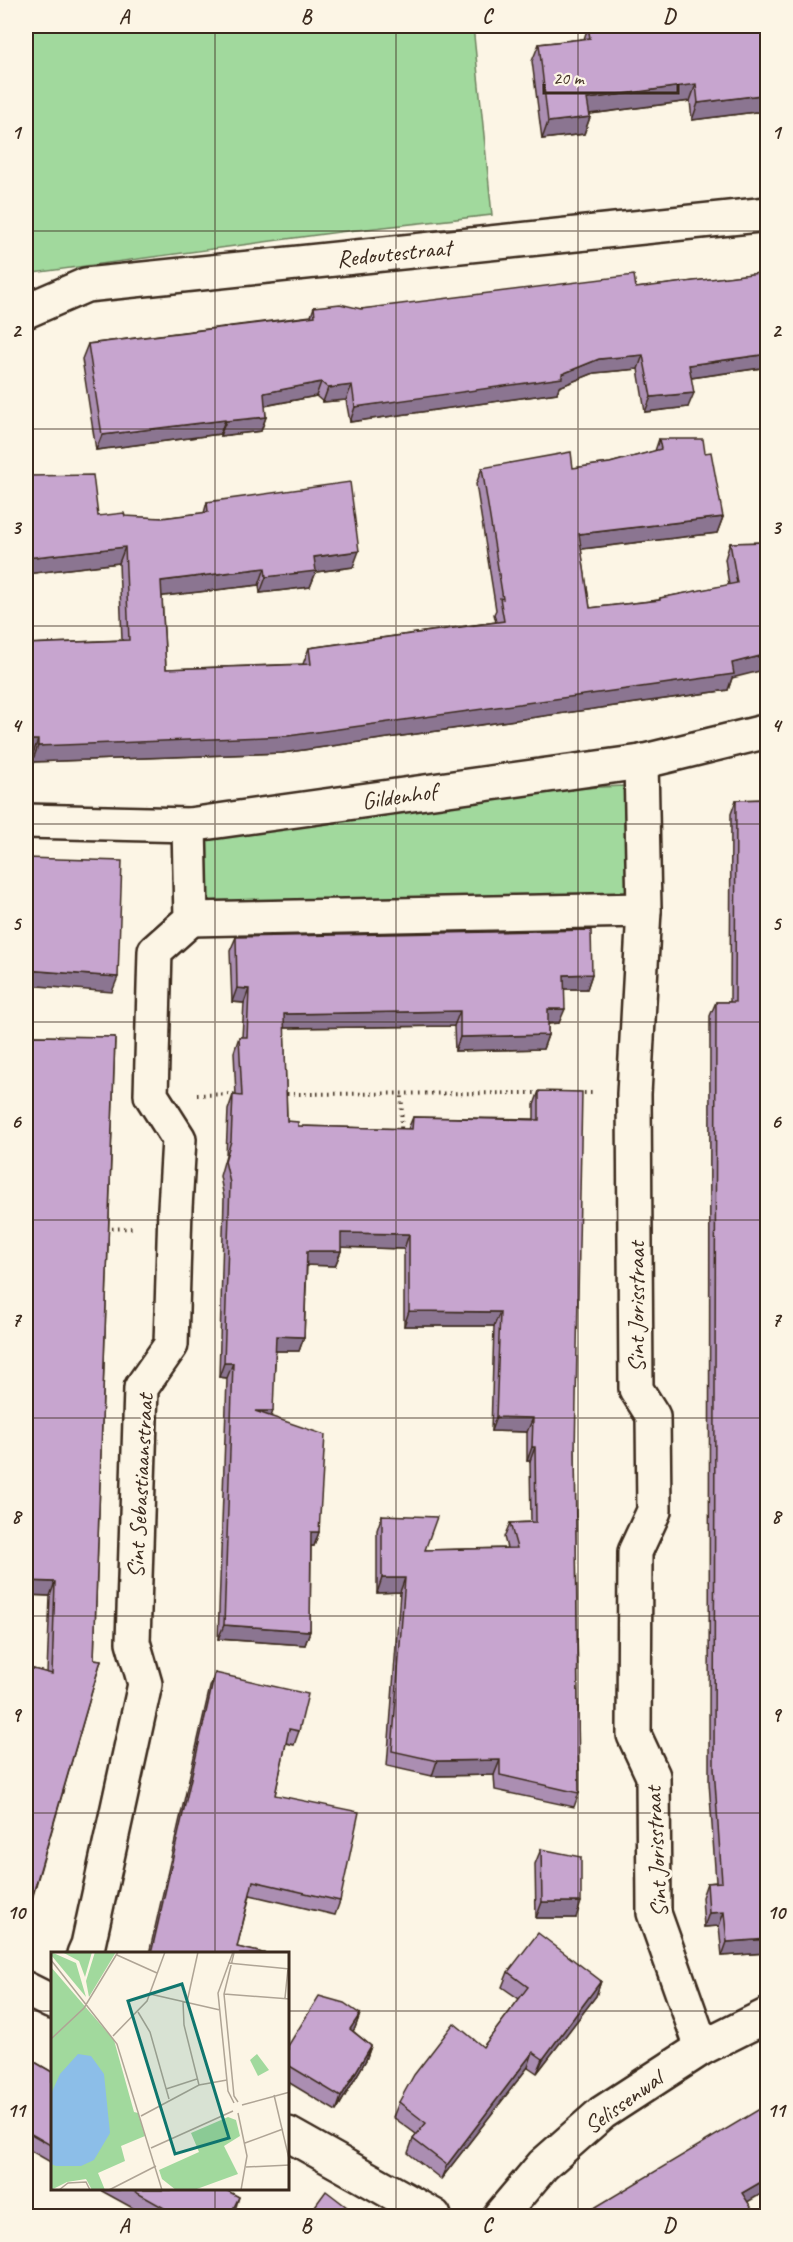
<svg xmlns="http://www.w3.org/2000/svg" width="793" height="2242" viewBox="0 0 793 2242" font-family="Caveat,sans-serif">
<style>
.green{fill:#a1d99d;stroke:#6e825e;stroke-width:1.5}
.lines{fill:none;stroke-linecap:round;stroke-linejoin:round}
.street-casing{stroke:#3b2a1e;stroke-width:38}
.path{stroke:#3b2a1e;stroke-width:4;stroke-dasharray:1.5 4.5;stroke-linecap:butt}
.street{stroke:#fcf5e5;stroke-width:33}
.wall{fill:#ab8eb2;stroke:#3b2a1e;stroke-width:1.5}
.shaded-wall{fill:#8b7491;stroke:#3b2a1e;stroke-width:1.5}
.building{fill:#c7a5cf;stroke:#3b2a1e;stroke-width:1.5}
.grid{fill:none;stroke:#3b2a1e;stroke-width:1.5;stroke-opacity:0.55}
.labels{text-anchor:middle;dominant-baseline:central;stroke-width:6;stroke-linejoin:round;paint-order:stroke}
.street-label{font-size:24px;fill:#3b2a1e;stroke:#fcf5e5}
.inset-road{fill:none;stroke:#afa495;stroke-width:1.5}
.view{fill:#0f766e;fill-opacity:0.15;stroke:#0f766e;stroke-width:3}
.inset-edge{fill:none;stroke:#3b2a1e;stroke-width:3}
.neatline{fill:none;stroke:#3b2a1e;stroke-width:2}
.grid-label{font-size:20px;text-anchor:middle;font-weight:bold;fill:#3b2a1e}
</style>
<rect width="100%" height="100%" fill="#fcf5e5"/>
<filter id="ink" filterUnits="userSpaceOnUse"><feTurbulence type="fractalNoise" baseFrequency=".0167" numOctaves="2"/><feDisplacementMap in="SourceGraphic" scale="12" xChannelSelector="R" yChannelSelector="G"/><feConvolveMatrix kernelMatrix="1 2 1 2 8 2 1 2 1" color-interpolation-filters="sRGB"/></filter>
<g filter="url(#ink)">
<g class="green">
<path d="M 26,26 L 473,26 L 492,215 L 339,232 L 26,274 Z"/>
<path d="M 623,786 L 633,792 L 630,889 L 620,896 L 200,909 L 199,835 L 560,789 Z"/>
</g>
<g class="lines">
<g class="street-casing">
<g id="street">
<path d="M 26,311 L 86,285 L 768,214"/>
<path d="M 641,762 L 644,910 L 634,1094 L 636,1389 L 653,1416 L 654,1511 L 635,1552 L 634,1735 L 653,1776 L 654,1913 L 702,2048"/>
<path d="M 26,821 L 189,825 L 641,762 L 768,731"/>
<path d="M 191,919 L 644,910"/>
<path d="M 84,1954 L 88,1945 L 145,1684 L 133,1642 L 141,1388 L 171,1345 L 175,1208 L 179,1139 L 151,1095 L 155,951 L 191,919 L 189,825"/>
<path d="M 26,1989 L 52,2002"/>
<path d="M 288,2134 L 434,2216"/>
<path d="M 500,2216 L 543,2165 L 602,2113 L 702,2048 L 768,2015"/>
</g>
</g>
<g class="path">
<path d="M 578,1093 L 594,1093"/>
<path d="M 281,1094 L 543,1093"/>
<path d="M 197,1095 L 240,1094"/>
<path d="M 401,1134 L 402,1093"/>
<path d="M 106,1229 L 134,1228"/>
</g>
<use href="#street" class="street"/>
</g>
<g class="wall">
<path d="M 588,27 L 755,112 L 692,120 L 690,101 L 590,114 L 590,117 L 584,134 L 542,139 L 532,61 L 539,44 L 584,39 Z"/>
<path d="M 768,272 L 768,367 L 691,378 L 688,407 L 645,412 L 638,369 L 594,373 L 559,387 L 557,393 L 350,422 L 346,400 L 323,402 L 316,396 L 265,406 L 266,417 L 261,431 L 220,436 L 220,434 L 96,450 L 82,359 L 88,344 L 311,316 L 314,307 L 361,309 L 636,288 Z"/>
<path d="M 659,439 L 705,453 L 723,517 L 717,533 L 581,549 L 590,608 L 659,600 L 660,598 L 729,585 L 725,559 L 730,543 L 768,542 L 732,678 L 728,690 L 282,753 L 32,762 L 32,756 L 26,756 L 26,644 L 122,640 L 119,563 L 26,574 L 26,476 L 98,516 L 162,518 L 204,513 L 207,502 L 353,567 L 316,572 L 310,587 L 260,593 L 259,585 L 162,596 L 166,669 L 303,664 L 309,648 L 496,622 L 494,614 L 496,610 L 476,484 L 482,468 L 573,468 L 610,463 L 655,451 Z"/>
<path d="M 768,799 L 768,1948 L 766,1953 L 722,1956 L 719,1926 L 704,1927 L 702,1897 L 707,1883 L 716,1882 L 709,1782 L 710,1016 L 716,1002 L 730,1002 L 731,814 L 736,800 Z"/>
<path d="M 236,937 L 592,974 L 587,989 L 564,989 L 559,1023 L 548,1024 L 548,1035 L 543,1049 L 455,1051 L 454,1026 L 284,1028 L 287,1121 L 298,1126 L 408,1129 L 413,1117 L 534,1119 L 534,1105 L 539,1091 L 575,1451 L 579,1793 L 574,1807 L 495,1790 L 494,1775 L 432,1776 L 387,1766 L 400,1592 L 377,1593 L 377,1530 L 382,1515 L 425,1550 L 507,1548 L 504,1537 L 510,1523 L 531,1522 L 530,1461 L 527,1461 L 527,1432 L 491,1431 L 494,1326 L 404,1326 L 404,1249 L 341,1247 L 341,1251 L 335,1266 L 307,1265 L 304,1337 L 299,1351 L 276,1351 L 271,1417 L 319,1532 L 314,1546 L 311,1546 L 310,1631 L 305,1645 L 218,1639 L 227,1378 L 219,1377 L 224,1198 L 220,1176 L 226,1155 L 228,1110 L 233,1095 L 236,1096 L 234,1052 L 239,1037 L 242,1037 L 244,1003 L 232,1002 L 230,951 Z"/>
<path d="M 26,1036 L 115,1037 L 94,1659 L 101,1660 L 26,1920 L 26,1667 L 47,1673 L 50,1596 L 26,1595 L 26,1137 L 27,1087 Z"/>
<path d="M 215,1673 L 299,1731 L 294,1745 L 286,1743 L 275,1795 L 340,1901 L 335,1915 L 250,1895 L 237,1947 L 267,1954 L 149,1954 L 210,1687 Z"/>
<path d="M 541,1849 L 576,1918 L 536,1918 L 535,1864 Z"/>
<path d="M 508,1972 L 601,1981 L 596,1996 L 537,2073 L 528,2067 L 441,2179 L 408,2153 L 413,2139 L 416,2134 L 393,2117 L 399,2102 L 483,2047 L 519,1999 L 502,1987 Z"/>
<path d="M 360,2014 L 355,2028 L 353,2031 L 371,2046 L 366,2060 L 336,2111 L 288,2082 L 288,2046 Z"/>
<path d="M 26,2057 L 52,2072 L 52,2163 L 26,2148 Z"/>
<path d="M 100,2190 L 226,2190 L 239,2197 L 235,2210 L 244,2217 L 149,2217 Z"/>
</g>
<g class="shaded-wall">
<path d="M 696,84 L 690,101 L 581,115 L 587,99 Z"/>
<path d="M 761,95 L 768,96 L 768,113 L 755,112 L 692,120 L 698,103 Z"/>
<path d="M 590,117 L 584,134 L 542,139 L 548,122 Z"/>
<path d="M 768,354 L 768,367 L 683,379 L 689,365 Z"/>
<path d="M 643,355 L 638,369 L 594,373 L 559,387 L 557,393 L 350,422 L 355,407 L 562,374 L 599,359 Z"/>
<path d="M 321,382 L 316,396 L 258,407 L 264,393 Z"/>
<path d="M 352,385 L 346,400 L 323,402 L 328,388 Z"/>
<path d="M 694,393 L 688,407 L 645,412 L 651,397 Z"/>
<path d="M 266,417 L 261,431 L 220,436 L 226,421 Z"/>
<path d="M 225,420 L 220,434 L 96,450 L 102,435 Z"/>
<path d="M 723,517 L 717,533 L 573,550 L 579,534 Z"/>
<path d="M 125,547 L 119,563 L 26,574 L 26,558 Z"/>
<path d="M 359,551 L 353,567 L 316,572 L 310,587 L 260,593 L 266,577 L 314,557 Z"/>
<path d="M 265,568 L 259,585 L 155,597 L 161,581 Z"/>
<path d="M 768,654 L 768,669 L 732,678 L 728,690 L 282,753 L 32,762 L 38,746 L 732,663 Z"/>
<path d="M 26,740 L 38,740 L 32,756 L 26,756 Z"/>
<path d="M 26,970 L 118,977 L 112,992 L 26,985 Z"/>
<path d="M 592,974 L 587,989 L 558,989 L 564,975 Z"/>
<path d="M 237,988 L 249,989 L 244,1003 L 232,1002 Z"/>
<path d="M 548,1009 L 565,1009 L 559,1023 L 543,1024 Z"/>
<path d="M 460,1011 L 454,1026 L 279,1028 L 284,1014 Z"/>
<path d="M 548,1035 L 543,1049 L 455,1051 L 460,1037 Z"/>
<path d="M 26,1073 L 32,1073 L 27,1087 L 26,1087 Z"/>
<path d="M 341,1233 L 409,1234 L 404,1249 L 336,1247 Z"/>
<path d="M 307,1251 L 341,1251 L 335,1266 L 302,1265 Z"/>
<path d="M 409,1311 L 500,1312 L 494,1326 L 404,1326 Z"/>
<path d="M 276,1336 L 304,1337 L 299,1351 L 271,1351 Z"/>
<path d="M 224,1363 L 233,1363 L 227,1378 L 219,1377 Z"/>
<path d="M 255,1411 L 273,1411 L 268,1426 Z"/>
<path d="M 496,1417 L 533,1418 L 527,1432 L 491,1431 Z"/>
<path d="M 532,1447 L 535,1447 L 530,1461 L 527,1461 Z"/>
<path d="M 311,1532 L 319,1532 L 314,1546 L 306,1546 Z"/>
<path d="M 382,1578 L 405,1578 L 400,1592 L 377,1593 Z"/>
<path d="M 26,1581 L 55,1582 L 50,1596 L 26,1595 Z"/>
<path d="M 224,1625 L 310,1631 L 305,1645 L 218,1639 Z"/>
<path d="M 500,1760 L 494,1775 L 432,1776 L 437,1761 Z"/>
<path d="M 542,1902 L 581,1902 L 576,1918 L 536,1918 Z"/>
<path d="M 724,1912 L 719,1926 L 704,1927 L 709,1913 Z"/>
<path d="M 768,1939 L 768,1948 L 766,1953 L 722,1956 L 727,1942 Z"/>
<path d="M 601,1981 L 596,1996 L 537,2073 L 543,2059 Z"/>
<path d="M 360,2014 L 355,2028 L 345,2043 L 350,2029 Z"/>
<path d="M 371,2046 L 366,2060 L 336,2111 L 341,2097 Z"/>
<path d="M 533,2052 L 528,2067 L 441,2179 L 447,2165 Z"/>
<path d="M 768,2178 L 768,2190 L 737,2208 L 742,2193 Z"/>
<path d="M 753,2210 L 751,2217 L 743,2217 Z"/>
</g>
<g class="building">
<path d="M 600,26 L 731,26 L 768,28 L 768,96 L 761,95 L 698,103 L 696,84 L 587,99 L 590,117 L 548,122 L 539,44 L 590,38 L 588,27 Z"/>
<path d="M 768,272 L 768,354 L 689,365 L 694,393 L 651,397 L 643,355 L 599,359 L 562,374 L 562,378 L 355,407 L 352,385 L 328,388 L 321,382 L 264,393 L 266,417 L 226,421 L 225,420 L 102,435 L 88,344 L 315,316 L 314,307 L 340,304 L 361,309 L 634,275 L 636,288 Z"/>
<path d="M 659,439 L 703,439 L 705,453 L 711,452 L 723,517 L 579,534 L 590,608 L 660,600 L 660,598 L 737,583 L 730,543 L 768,542 L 768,654 L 732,663 L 734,674 L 288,736 L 38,746 L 38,740 L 26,740 L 26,644 L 129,640 L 125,547 L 26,558 L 26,476 L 93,475 L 98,516 L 124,513 L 125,516 L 162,518 L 208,512 L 207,502 L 350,482 L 359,551 L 314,557 L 316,571 L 266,577 L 265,568 L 161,581 L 166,669 L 311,664 L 309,648 L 504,621 L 500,598 L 503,599 L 482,468 L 571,452 L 573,468 L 610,463 L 661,449 Z"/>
<path d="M 768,799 L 768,1939 L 727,1942 L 724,1912 L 709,1913 L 707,1883 L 722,1882 L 714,1768 L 716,1002 L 735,1002 L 736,800 Z"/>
<path d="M 26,858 L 122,861 L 118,977 L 26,970 Z"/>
<path d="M 591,930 L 592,974 L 564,975 L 565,1009 L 548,1009 L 548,1035 L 460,1037 L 460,1011 L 284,1014 L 287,1121 L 298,1122 L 298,1126 L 412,1129 L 413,1117 L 539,1120 L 539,1091 L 582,1092 L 575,1451 L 579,1793 L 500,1775 L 500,1760 L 437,1761 L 392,1751 L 405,1578 L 382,1578 L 382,1515 L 437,1517 L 425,1550 L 517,1548 L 510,1523 L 536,1522 L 535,1447 L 532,1447 L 533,1418 L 496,1417 L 500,1312 L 409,1311 L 409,1234 L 341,1233 L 341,1251 L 307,1251 L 304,1337 L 276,1336 L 273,1411 L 255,1411 L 325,1435 L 319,1532 L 311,1532 L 310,1631 L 224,1625 L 233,1363 L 224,1363 L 230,1183 L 225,1161 L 231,1141 L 233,1095 L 242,1096 L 239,1037 L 247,1037 L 249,989 L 237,988 L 236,937 Z"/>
<path d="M 26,1036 L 115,1037 L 94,1659 L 101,1660 L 26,1918 L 26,1667 L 52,1674 L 55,1582 L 26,1581 L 26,1149 L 30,1150 L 32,1073 L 26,1073 Z"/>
<path d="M 215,1673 L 308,1694 L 299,1731 L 289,1729 L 275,1795 L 359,1812 L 340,1901 L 253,1881 L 237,1947 L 267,1954 L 151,1954 Z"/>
<path d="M 541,1849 L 581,1857 L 581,1902 L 542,1902 Z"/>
<path d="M 538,1933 L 601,1981 L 543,2059 L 533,2052 L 447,2165 L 413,2139 L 426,2123 L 399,2102 L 414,2075 L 454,2023 L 483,2047 L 528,1987 L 508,1972 Z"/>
<path d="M 319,1996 L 344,2003 L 360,2014 L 350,2029 L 371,2046 L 341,2097 L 288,2065 L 288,2046 Z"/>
<path d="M 26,2057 L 52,2072 L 52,2146 L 26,2131 Z"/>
<path d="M 768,2104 L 768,2178 L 742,2193 L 753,2210 L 743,2217 L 579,2217 Z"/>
<path d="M 132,2190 L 226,2190 L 239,2197 L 233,2209 L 244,2217 L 180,2217 Z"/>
<path d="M 326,2191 L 360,2217 L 307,2217 Z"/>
</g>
</g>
<path class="grid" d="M 215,26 L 215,1954M 396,26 L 396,2216M 578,26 L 578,2216M 26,231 L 768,231M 26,429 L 768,429M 26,626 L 768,626M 26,824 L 768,824M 26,1022 L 768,1022M 26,1220 L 768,1220M 26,1418 L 768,1418M 26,1616 L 768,1616M 26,1813 L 768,1813M 26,2011 L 52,2011M 288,2011 L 768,2011M 215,2190 L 215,2216"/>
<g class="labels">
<g class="street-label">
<text transform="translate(394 253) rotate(-6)">Redoutestraat</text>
<text transform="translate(399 796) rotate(-8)">Gildenhof</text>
<text transform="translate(636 1307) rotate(-90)">Sint Jorisstraat</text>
<text transform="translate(140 1486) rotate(-87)">Sint Sebastiaanstraat</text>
<text transform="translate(656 1852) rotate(-93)">Sint Jorisstraat</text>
<text transform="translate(623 2102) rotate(-36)">Selissenwal</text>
</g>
</g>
<g transform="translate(51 1952)">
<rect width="238" height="238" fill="#fcf5e5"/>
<path d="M 0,0 L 25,11 L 35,45 L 0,3 ZM 11,0 L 41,0 L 34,25 L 28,9 ZM 44,0 L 65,0 L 38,45 L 35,29 ZM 0,15 L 63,88 L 83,160 L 87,161 L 94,184 L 70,194 L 74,209 L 47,221 L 54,238 L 41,238 L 35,227 L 16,230 L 0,238 ZM 206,102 L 218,118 L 207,124 L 199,108 ZM 177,165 L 185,168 L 189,184 L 173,194 L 187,222 L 143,238 L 125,238 L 111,227 L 108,218 L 148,200 L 140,181 Z" fill="#a1d99d"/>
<path d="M 27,102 L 40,104 L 53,122 L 59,181 L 43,208 L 30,214 L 5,214 L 0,212 L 0,142 L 9,122 Z" fill="#8cbee8"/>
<path class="inset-road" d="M 182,0 L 167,41 L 177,139 L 183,151M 183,1 L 173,42 L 183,144 L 187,150M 66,3 L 106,21M 0,8 L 66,92 L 111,238M 177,11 L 239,17M 99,42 L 169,58M 173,42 L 239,47M 234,46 L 237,16M 132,49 L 133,73 L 148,133M 136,50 L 147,0M 87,60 L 99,80 L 118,147M 62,84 L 96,49 L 114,0M 0,87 L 33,56 L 67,0M 115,137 L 146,127M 223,143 L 239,211M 191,153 L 239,140M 187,161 L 196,204 L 190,238M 90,164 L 148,133 L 176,128M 194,191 L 232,177M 100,196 L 182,159M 195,215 L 239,213M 8,238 L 17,231 L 35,230 L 39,238M 58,238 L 105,214"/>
<path class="view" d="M 131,32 L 178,186 L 124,202 L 77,49 Z"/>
<rect width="238" height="238" class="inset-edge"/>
</g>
<rect width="793" height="2242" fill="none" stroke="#fcf5e5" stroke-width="66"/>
<path d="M544 84v9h134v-9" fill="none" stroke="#3b2a1e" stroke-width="3"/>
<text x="553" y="84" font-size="18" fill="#3b2a1e" stroke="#fcf5e5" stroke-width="4.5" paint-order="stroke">20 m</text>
<rect x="33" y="33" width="727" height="2176" class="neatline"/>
<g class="grid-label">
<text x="124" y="23">A</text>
<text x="306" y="23">B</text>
<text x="487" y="23">C</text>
<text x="669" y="23">D</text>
<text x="16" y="139">1</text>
<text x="776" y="139">1</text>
<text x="16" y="337">2</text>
<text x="776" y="337">2</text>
<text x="16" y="534">3</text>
<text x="776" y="534">3</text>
<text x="16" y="732">4</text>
<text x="776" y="732">4</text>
<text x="16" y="930">5</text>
<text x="776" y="930">5</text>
<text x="16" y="1128">6</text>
<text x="776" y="1128">6</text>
<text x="16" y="1326">7</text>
<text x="776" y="1326">7</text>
<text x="16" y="1523">8</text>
<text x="776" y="1523">8</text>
<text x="16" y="1721">9</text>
<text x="776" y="1721">9</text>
<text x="16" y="1919">10</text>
<text x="776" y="1919">10</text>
<text x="16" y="2117">11</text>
<text x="776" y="2117">11</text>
<text x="124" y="2232">A</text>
<text x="306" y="2232">B</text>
<text x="487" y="2232">C</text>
<text x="669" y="2232">D</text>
</g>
</svg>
